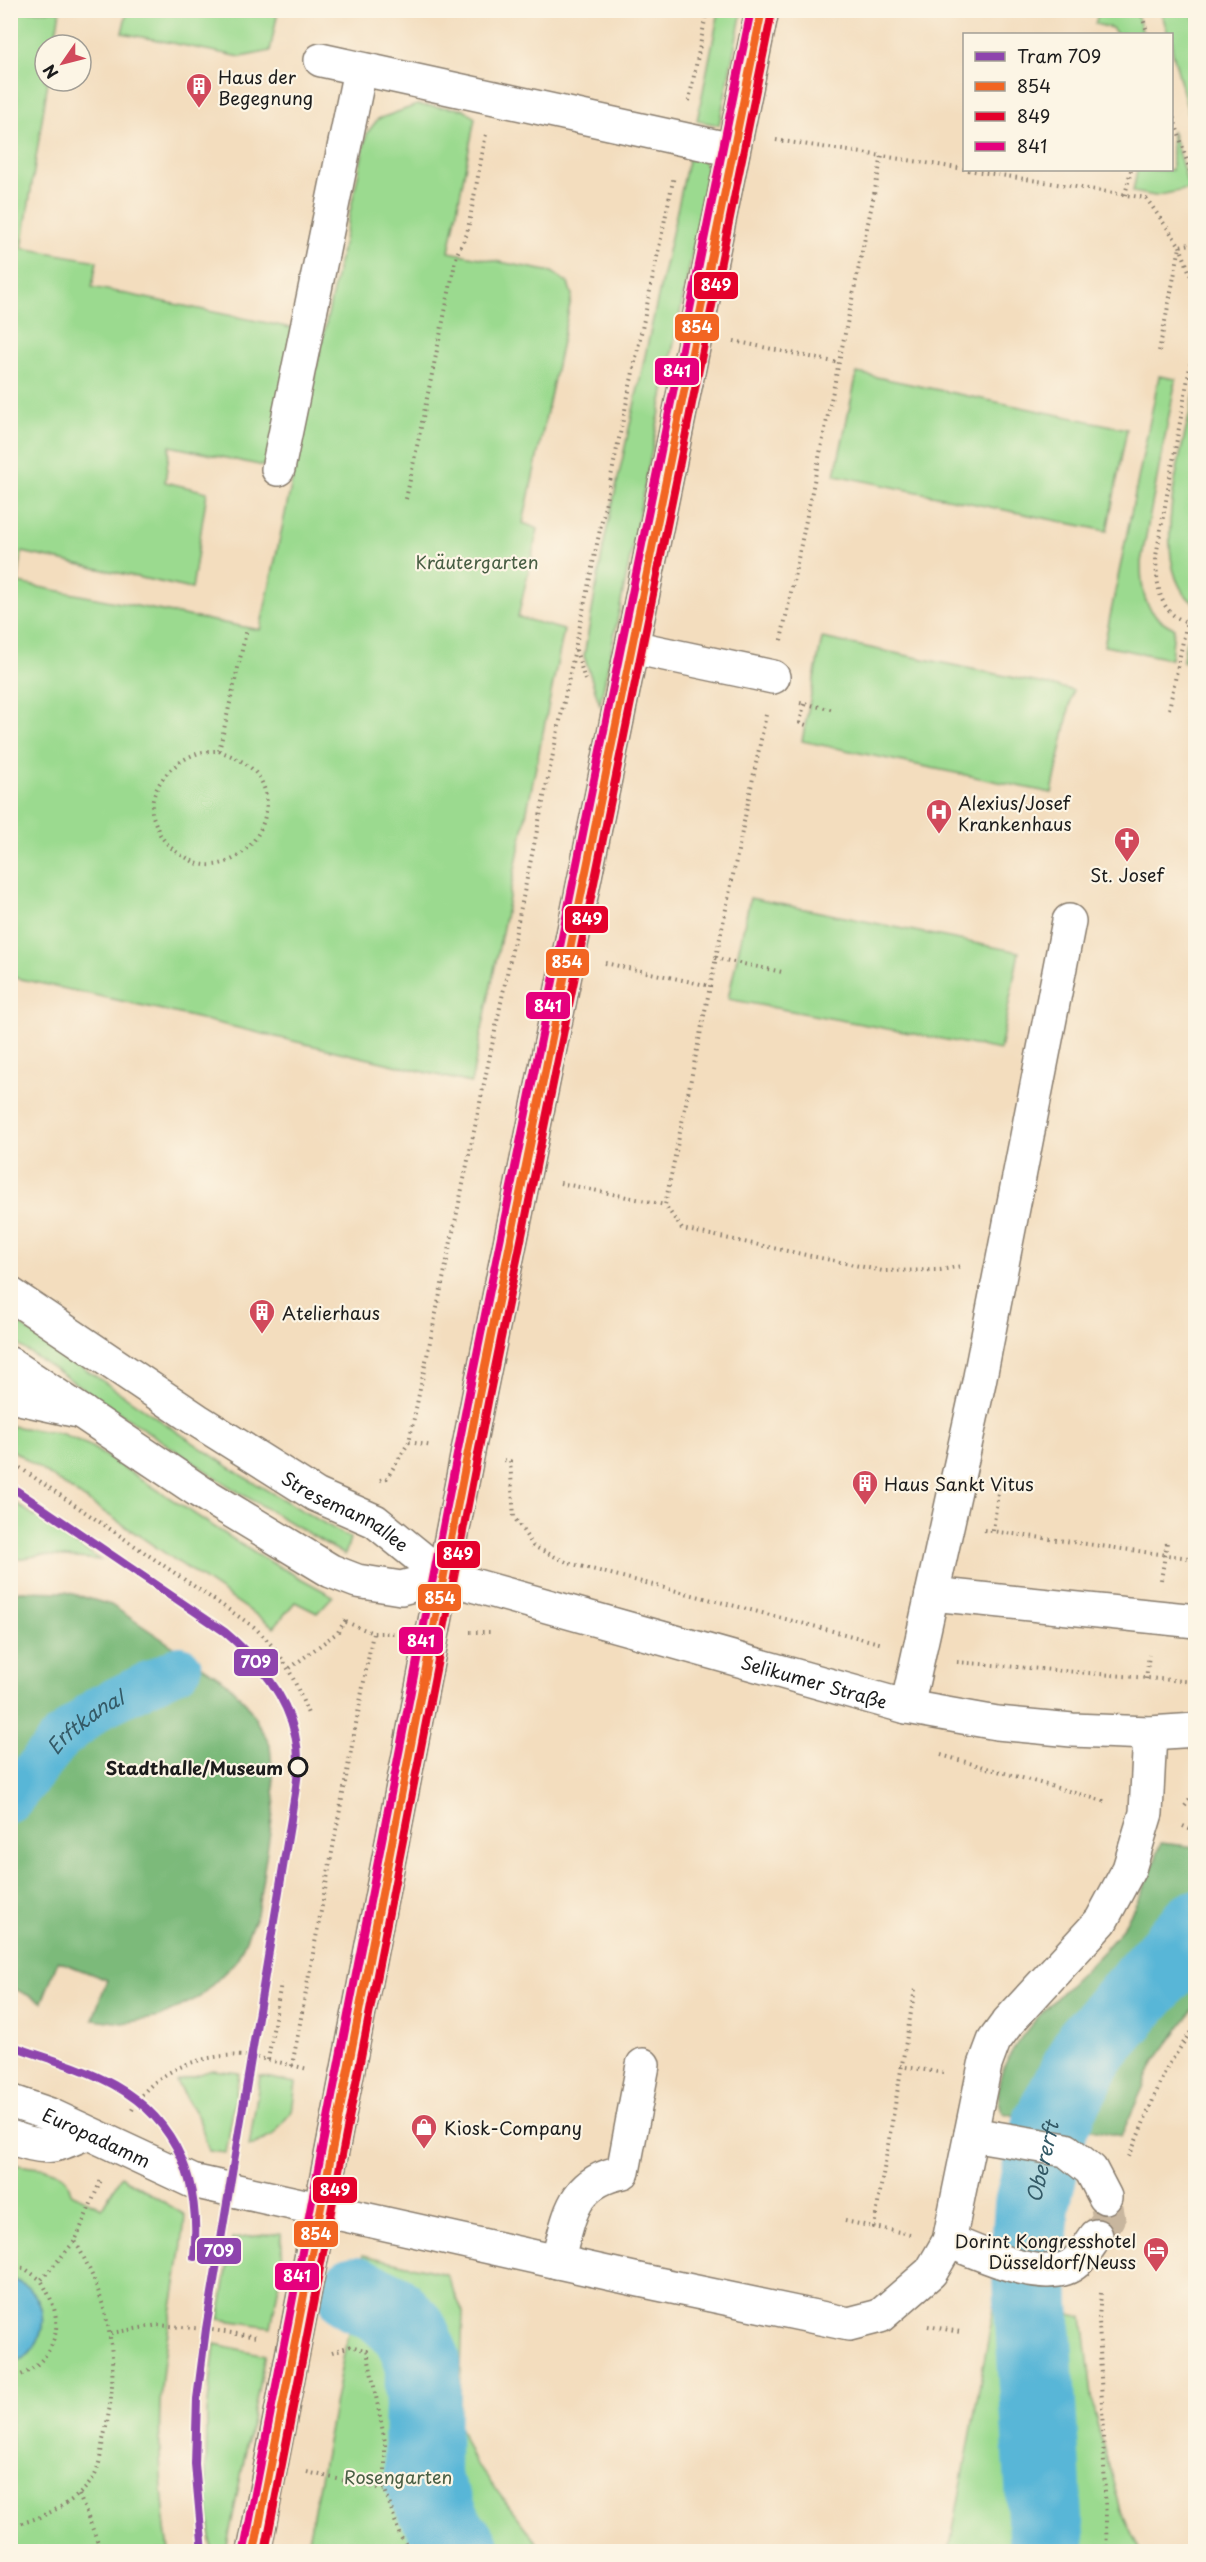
<svg xmlns="http://www.w3.org/2000/svg" width="1206" height="2562" viewBox="0 0 1206 2562" font-family="'Playpen Sans',sans-serif">
<style>
.green{fill:#9bda8f;stroke:#5c7b56;stroke-width:1.5}
.forest{fill:#7cba7a;stroke:#4c6b4b;stroke-width:1.5}
.water{fill:#59b6d7;stroke:#3a697a;stroke-width:1.5}
.pier{fill:#f3ddbe}
.lines{fill:none;stroke-linecap:round;stroke-linejoin:round}
.canal{stroke:#59b6d7;stroke-width:44}
.river{stroke:#59b6d7;stroke-width:76}
.minor-tunnel{stroke:#c8b69e;stroke-width:33;stroke-dasharray:33 16;stroke-linecap:butt}
.minor-casing{stroke:#887c6d;stroke-width:36}
.major-casing{stroke:#887c6d;stroke-width:36}
.path{stroke:#887c6d;stroke-width:4;stroke-dasharray:1.5 4.5;stroke-linecap:butt}
.minor{stroke:#fff;stroke-width:33}
.major{stroke:#fff;stroke-width:33}
.bus-1-casing{stroke:#fcf5e5;stroke-width:12}
.bus-2-casing{stroke:#fcf5e5;stroke-width:12}
.bus-3-casing{stroke:#fcf5e5;stroke-width:12}
.bus-1{stroke:#f26522;stroke-width:8}
.bus-2{stroke:#e4002b;stroke-width:8}
.bus-3{stroke:#e5007d;stroke-width:8}
.tram-1-casing{stroke:#fcf5e5;stroke-width:12}
.tram-1{stroke:#8e44ad;stroke-width:8}
.stop-dot{fill:#fcf5e5;stroke:#1c1c1c;stroke-width:3}
.labels{text-anchor:middle;dominant-baseline:central;stroke-width:4.5;stroke-linejoin:round;paint-order:stroke}
.poi-label{font-size:18px;fill:#1c1c1c;stroke:#fcf5e5;text-anchor:start}
.park-label{font-size:18px;fill:#485e44;stroke:#fcf5e5}
.street-label{font-size:18px;fill:#1c1c1c;stroke:#fcf5e5}
.stop-label{font-size:18px;font-weight:bold;fill:#1c1c1c;stroke:#fcf5e5;text-anchor:end}
.water-label{font-size:20px;font-style:italic;fill:#345a67;stroke:#fcf5e5}
.line-badge{stroke:#fcf5e5;stroke-width:2}
.badge-label{font-size:16px;text-anchor:middle;font-weight:bold;fill:#fff}
</style>
<rect width="100%" height="100%" fill="#fcf5e5"/>
<filter id="ink" filterUnits="userSpaceOnUse"><feTurbulence type="fractalNoise" baseFrequency=".0167" numOctaves="2"/><feDisplacementMap in="SourceGraphic" scale="12" xChannelSelector="R" yChannelSelector="G"/><feConvolveMatrix kernelMatrix="1 2 1 2 8 2 1 2 1" color-interpolation-filters="sRGB"/></filter>
<filter id="wash" filterUnits="userSpaceOnUse"><feTurbulence type="fractalNoise" baseFrequency=".008" numOctaves="4" result="noise"/><feDisplacementMap in="SourceGraphic" scale="24" xChannelSelector="R" yChannelSelector="G"/><feGaussianBlur stdDeviation="1.35" result="paint"/><feColorMatrix in="noise" values="0 0 0 0 0 0 0 0 0 0 0 0 0 0 0 0 0 1.4 0 .05"/><feComposite in="paint" operator="in"/></filter>
<g filter="url(#wash)">
<rect width="100%" height="100%" fill="#f3ddbe"/>
<g class="green">
<path d="M 11,11 L 60,11 L 54,45 L 45,45 L 45,81 L 48,81 L 22,248 L 97,261 L 92,287 L 306,331 L 278,469 L 170,446 L 165,482 L 207,492 L 192,589 L 22,552 L 18,583 L 260,630 L 367,133 L 378,119 L 417,105 L 464,109 L 475,118 L 449,252 L 552,272 L 568,283 L 572,295 L 523,523 L 538,529 L 518,617 L 564,630 L 471,1083 L 158,1009 L 11,977 Z"/>
<path d="M 127,11 L 127,10 L 278,11 L 270,51 L 241,57 L 122,33 Z"/>
<path d="M 719,11 L 742,11 L 719,125 L 697,121 Z"/>
<path d="M 1099,11 L 1136,11 L 1143,34 L 1117,34 L 1112,28 L 1095,24 Z"/>
<path d="M 1161,11 L 1193,11 L 1195,21 L 1195,139 L 1172,49 L 1172,34 L 1168,34 Z"/>
<path d="M 1172,130 L 1189,189 L 1155,196 L 1133,192 L 1137,170 L 1172,170 Z"/>
<path d="M 689,156 L 702,158 L 709,171 L 600,705 L 584,656 L 605,538 Z"/>
<path d="M 857,373 L 1127,429 L 1107,531 L 835,475 Z"/>
<path d="M 1159,376 L 1176,379 L 1141,562 C 1141,593 1144,614 1174,628 L 1171,659 L 1104,646 Z"/>
<path d="M 1195,392 L 1196,604 L 1195,604 C 1144,569 1184,442 1195,392 Z"/>
<path d="M 1194,635 L 1195,635 L 1195,665 L 1183,661 L 1186,641 Z"/>
<path d="M 822,638 L 1073,690 L 1052,793 L 802,741 Z"/>
<path d="M 750,898 L 1019,952 L 1000,1050 L 728,999 Z"/>
<path d="M 10,1318 L 244,1477 L 350,1538 L 345,1555 L 235,1490 L 11,1340 Z"/>
<path d="M 11,1426 L 63,1434 L 90,1446 L 256,1554 L 333,1596 L 317,1613 L 295,1602 L 274,1627 L 11,1449 Z"/>
<path d="M 11,1500 L 100,1560 L 42,1555 L 11,1560 Z"/>
<path d="M 212,2070 L 239,2073 L 226,2153 L 209,2151 L 199,2119 L 176,2082 Z"/>
<path d="M 260,2076 L 296,2083 L 292,2111 L 272,2136 L 249,2147 Z"/>
<path d="M 10,2163 C 26,2169 55,2165 66,2179 C 68,2182 70,2189 71,2193 L 102,2208 L 121,2176 L 185,2215 C 181,2270 167,2323 162,2378 C 156,2436 161,2494 169,2551 L 11,2551 Z"/>
<path d="M 281,2233 L 283,2263 L 271,2327 L 219,2319 L 232,2239 Z"/>
<path d="M 363,2255 L 446,2274 L 463,2312 L 459,2426 L 471,2457 L 543,2551 L 306,2551 Z"/>
<path d="M 996,2297 L 1083,2317 L 1094,2412 L 1121,2510 L 1140,2551 L 949,2552 Z"/>
<path d="M 215,2344 L 265,2355 L 226,2551 L 212,2551 L 206,2487 L 207,2412 Z"/>
</g>
<g class="forest">
<path d="M 19,1591 L 66,1592 L 111,1605 L 226,1682 L 247,1704 L 270,1745 L 275,1800 L 257,1914 L 237,1960 L 200,1997 L 160,2017 L 123,2023 L 93,2019 L 107,1980 L 58,1961 L 42,2002 L 11,1987 L 10,1595 Z"/>
<path d="M 1161,1843 L 1195,1847 L 1195,1890 L 1131,1955 L 1066,2035 L 1039,2075 L 1027,2118 L 1003,2113 C 974,2053 1087,1977 1118,1934 C 1137,1906 1151,1875 1161,1843 Z"/>
<path d="M 1195,1959 L 1195,2007 L 1155,2061 L 1121,2136 L 1071,2126 L 1087,2085 L 1138,2013 Z"/>
</g>
<g class="water">
<path d="M 1195,1890 L 1195,1959 L 1138,2013 L 1087,2085 L 1071,2126 L 1027,2118 L 1039,2075 L 1066,2035 L 1131,1955 Z"/>
<path d="M 1021,2168 L 1054,2174 L 1048,2236 L 1011,2229 Z"/>
<path d="M 11,2279 C 54,2290 52,2351 11,2364 Z"/>
<path d="M 1010,2300 L 1055,2310 L 1071,2458 L 1074,2551 L 1022,2551 L 1013,2414 Z"/>
</g>
<g class="pier">
<path d="M 1024,2117 L 1071,2126 L 1070,2129 L 1027,2121 Z"/>
<path d="M 1010,2297 L 1055,2307 L 1055,2310 L 1010,2300 Z"/>
</g>
<g class="lines">
<path class="canal" id="s1" d="M 10,1801 L 61,1738 L 100,1707 L 180,1668"/>
<g class="river">
<path d="M 356,2294 L 389,2310 L 410,2331 L 423,2361 L 422,2481 L 450,2536 L 463,2552"/>
<path id="s2" d="M 1047,2552 L 1032,2305 L 1030,2233 L 1032,2205 L 1051,2123 L 1091,2046 L 1196,1928"/>
</g>
</g>
</g>
<g filter="url(#ink)">
<g class="lines">
<path class="minor-tunnel" d="M 1096,2236 L 1109,2219 L 1105,2197"/>
<g class="minor-casing">
<g id="minor">
<path d="M 321,60 L 733,150"/>
<path d="M 278,469 L 360,70"/>
<path d="M 632,647 L 773,677"/>
<path id="s3" d="M 10,1294 L 197,1420 L 316,1495 L 375,1521 L 444,1577 L 907,1707 L 997,1723 L 1072,1730 L 1150,1733 L 1196,1730"/>
<path d="M 10,1364 L 199,1491 L 331,1571 L 357,1581 L 401,1588 L 444,1577"/>
<path d="M 932,1594 L 1196,1621"/>
<path d="M 907,1707 L 979,1382 L 1069,921"/>
<path id="s4" d="M 10,2101 L 48,2114 L 192,2181 L 639,2280 L 849,2324 L 880,2316 L 931,2272 L 949,2241 L 985,2065 L 994,2041 L 1008,2022 L 1101,1921 L 1129,1869 L 1146,1813 L 1150,1733"/>
<path d="M 971,2134 L 1066,2150 L 1091,2170 L 1105,2197"/>
<path d="M 10,2137 C 46,2151 53,2147 86,2133"/>
<path d="M 949,2241 C 979,2253 1049,2287 1076,2262 C 1084,2255 1090,2244 1096,2236"/>
<path d="M 557,2262 C 570,2218 570,2182 623,2172 L 643,2065"/>
<path d="M 254,2552 L 479,1395 L 762,10"/>
</g>
</g>
<g class="major-casing">
<path id="major" d="M 10,1396 L 82,1412"/>
</g>
<g class="path">
<path d="M 1140,10 L 1148,34"/>
<path d="M 689,101 L 707,10"/>
<path d="M 1172,112 L 1196,191"/>
<path d="M 776,140 L 882,156"/>
<path d="M 968,170 L 1146,198 L 1180,246 L 1196,243"/>
<path d="M 1125,195 L 1131,170"/>
<path d="M 1180,246 L 1193,282 L 1191,361 L 1156,556 C 1157,588 1158,617 1196,625"/>
<path d="M 734,341 L 839,363"/>
<path d="M 1159,351 L 1180,247"/>
<path d="M 406,499 L 457,254 L 467,234 L 486,134"/>
<path d="M 781,640 L 882,156 L 964,169"/>
<path d="M 576,650 L 585,680"/>
<path d="M 800,703 L 835,710"/>
<path d="M 804,704 L 800,723 L 809,726"/>
<path d="M 1169,709 L 1189,612 L 1196,605"/>
<path d="M 766,715 L 665,1205 L 682,1229 L 883,1271 L 940,1270 L 962,1266"/>
<path d="M 219,751 C 230,755 242,760 251,768 C 290,803 249,875 199,864 C 194,863 188,858 183,856 C 173,851 161,839 158,830 C 156,824 153,818 152,812 C 150,786 173,762 196,754 C 203,751 212,751 219,751 L 247,628"/>
<path d="M 715,958 L 782,972"/>
<path d="M 605,963 L 710,986"/>
<path d="M 560,1183 L 665,1205"/>
<path d="M 409,1442 L 432,1446"/>
<path d="M 504,1460 L 510,1461 L 514,1517 L 533,1546 L 568,1563 L 883,1644"/>
<path d="M 10,1461 L 254,1627 C 287,1658 292,1675 309,1716"/>
<path d="M 380,1480 L 387,1478 L 409,1442 L 674,176"/>
<path d="M 984,1530 L 1196,1559"/>
<path d="M 993,1531 L 1000,1477"/>
<path d="M 1161,1580 L 1167,1542"/>
<path d="M 346,1622 L 373,1633 L 394,1633"/>
<path d="M 470,1632 L 490,1632"/>
<path d="M 957,1662 L 1196,1682"/>
<path d="M 290,1668 L 338,1632 L 347,1618"/>
<path d="M 1146,1679 L 1149,1655"/>
<path d="M 941,1755 L 1107,1802"/>
<path d="M 1185,1806 L 1196,1792"/>
<path d="M 1183,1826 L 1196,1832"/>
<path d="M 268,2060 L 281,1983"/>
<path d="M 292,2066 L 373,1633"/>
<path d="M 900,2066 L 944,2073"/>
<path d="M 132,2110 C 152,2069 210,2050 253,2057 C 271,2060 290,2065 308,2069"/>
<path d="M 1129,2157 L 1166,2069 L 1196,2024"/>
<path d="M 845,2221 L 874,2227"/>
<path d="M 910,2234 L 874,2227 L 915,1989"/>
<path d="M 10,2266 L 24,2268 L 41,2280 L 75,2241 L 101,2180"/>
<path d="M 1101,2293 L 1099,2318 L 1107,2552"/>
<path d="M 928,2326 L 960,2332"/>
<path d="M 111,2333 L 158,2325 L 206,2329 L 257,2337"/>
<path d="M 332,2352 L 351,2346 L 367,2351 L 385,2442 L 385,2490 L 400,2536 L 411,2552"/>
<path d="M 10,2378 C 36,2374 59,2346 56,2320 C 55,2305 48,2293 41,2280"/>
<path d="M 307,2472 L 385,2490"/>
<path d="M 79,2495 L 102,2552"/>
<path d="M 10,2526 C 37,2521 82,2501 95,2475 C 100,2465 101,2451 103,2440 C 122,2366 112,2307 75,2241"/>
</g>
<use href="#minor" class="minor"/>
<use href="#major" class="major"/>
<g class="bus-1-casing">
<path id="bus-1" d="M 254,2552 L 479,1395 L 762,10"/>
</g>
<g class="bus-2-casing">
<path id="bus-2" d="M 265,2552 L 489,1397 L 772,12"/>
</g>
<g class="bus-3-casing">
<path id="bus-3" d="M 244,2550 L 469,1393 L 751,10"/>
</g>
<use href="#bus-1" class="bus-1"/>
<use href="#bus-2" class="bus-2"/>
<use href="#bus-3" class="bus-3"/>
<g class="tram-1-casing">
<g id="tram-1">
<path d="M 10,1486 L 225,1632 C 266,1667 301,1712 298,1769 C 297,1786 293,1802 291,1819 L 206,2329 L 197,2399 L 195,2464 L 203,2552"/>
<path d="M 10,2045 C 45,2058 82,2067 114,2085 C 180,2122 201,2185 194,2257"/>
</g>
</g>
<use href="#tram-1" class="tram-1"/>
</g>
</g>
<defs>
<g id="building-pin" transform="scale(1.35)"><path d="M0 17L-7.5 6A9.5 9.5 0 1 1 7.5 6Z" fill="#d1495b" stroke="#fcf5e5"/><path d="M-4-6H4V6H1V3H-1V6H-4ZM-2.5-4.3h1.7v1.8h-1.7ZM.8-4.3h1.7v1.8H.8ZM-2.5-1h1.7V.8h-1.7ZM.8-1h1.7V.8H.8Z" fill="#fff"/></g>
<g id="hospital-pin" transform="scale(1.35)"><path d="M0 17L-7.5 6A9.5 9.5 0 1 1 7.5 6Z" fill="#d1495b" stroke="#fcf5e5"/><path d="M-5-5h3v3.5h4V-5h3V5h-3V1.5h-4V5h-3Z" fill="#fff"/></g>
<g id="church-pin" transform="scale(1.35)"><path d="M0 17L-7.5 6A9.5 9.5 0 1 1 7.5 6Z" fill="#d1495b" stroke="#fcf5e5"/><path d="M-1.2-6h2.4v3.5h3.3v2.4h-3.3V6h-2.4V-.1h-3.3v-2.4h3.3Z" fill="#fff"/></g>
<g id="shop-pin" transform="scale(1.35)"><path d="M0 17L-7.5 6A9.5 9.5 0 1 1 7.5 6Z" fill="#d1495b" stroke="#fcf5e5"/><path d="M-5-2.5h2.3a2.7 3.5 0 0 1 5.4 0H5L5.5 6h-11ZM-1.5-2.5h3a1.5 2.3 0 0 0-3 0Z" fill="#fff"/></g>
<g id="hotel-pin" transform="scale(1.35)"><path d="M0 17L-7.5 6A9.5 9.5 0 1 1 7.5 6Z" fill="#d1495b" stroke="#fcf5e5"/><path d="M-6-4.5h1.5V1H6V5H4.5V3h-9V5H-6ZM-4 0a1.8 1.8 0 1 1 3.6 0ZM.5 0V-2.5h3Q6-2.5 6 0Z" fill="#fff"/></g>
</defs>
<g fill-rule="evenodd">
<use href="#building-pin" x="199" y="86"/>
<use href="#hospital-pin" x="939" y="812"/>
<use href="#church-pin" x="1127" y="840"/>
<use href="#building-pin" x="262" y="1312"/>
<use href="#building-pin" x="865" y="1483"/>
<use href="#shop-pin" x="424" y="2127"/>
<use href="#hotel-pin" x="1156" y="2250"/>
</g>
<circle class="stop-dot" cx="298" cy="1767" r="9"/>
<g class="labels">
<g class="poi-label">
<text x="218" y="76">Haus der<tspan x="218" dy="21">Begegnung</tspan></text>
<text x="958" y="802">Alexius/Josef<tspan x="958" dy="21">Krankenhaus</tspan></text>
<text x="1127" y="874" text-anchor="middle">St. Josef</text>
<text x="282" y="1312">Atelierhaus</text>
<text x="884" y="1483">Haus Sankt Vitus</text>
<text x="444" y="2127">Kiosk-Company</text>
<text x="1136" y="2240" text-anchor="end">Dorint Kongresshotel<tspan x="1136" dy="21">Düsseldorf/Neuss</tspan></text>
</g>
<g class="park-label">
<text x="477" y="561">Kräutergarten</text>
<text x="398" y="2476">Rosengarten</text>
</g>
<g class="street-label">
<text stroke="none"><textPath href="#s3" startOffset="400">Stresemannallee</textPath></text>
<text stroke="none"><textPath href="#s3" startOffset="904">Selikumer Straße</textPath></text>
<text stroke="none"><textPath href="#s4" startOffset="94">Europadamm</textPath></text>
</g>
<g class="stop-label">
<text x="283" y="1767">Stadthalle/Museum</text>
</g>
<g class="water-label">
<text stroke="none"><textPath href="#s1" startOffset="110">Erftkanal</textPath></text>
<text stroke="none"><textPath href="#s2" startOffset="392">Obererft</textPath></text>
</g>
</g>
<g class="line-badge">
<rect x="693" y="271" width="46" height="29" rx="6" fill="#e4002b"/>
<rect x="674" y="313" width="46" height="29" rx="6" fill="#f26522"/>
<rect x="654" y="357" width="46" height="29" rx="6" fill="#e5007d"/>
<rect x="564" y="905" width="45" height="29" rx="6" fill="#e4002b"/>
<rect x="545" y="948" width="45" height="29" rx="6" fill="#f26522"/>
<rect x="525" y="991" width="46" height="29" rx="6" fill="#e5007d"/>
<rect x="436" y="1540" width="45" height="29" rx="6" fill="#e4002b"/>
<rect x="417" y="1583" width="45" height="29" rx="6" fill="#f26522"/>
<rect x="398" y="1626" width="46" height="29" rx="6" fill="#e5007d"/>
<rect x="233" y="1648" width="46" height="29" rx="6" fill="#8e44ad"/>
<rect x="312" y="2176" width="46" height="28" rx="6" fill="#e4002b"/>
<rect x="293" y="2220" width="46" height="28" rx="6" fill="#f26522"/>
<rect x="196" y="2237" width="46" height="28" rx="6" fill="#8e44ad"/>
<rect x="274" y="2262" width="46" height="29" rx="6" fill="#e5007d"/>
</g>
<g class="badge-label">
<text x="716" y="291">849</text>
<text x="697" y="333">854</text>
<text x="677" y="377">841</text>
<text x="587" y="925">849</text>
<text x="567" y="968">854</text>
<text x="548" y="1012">841</text>
<text x="458" y="1560">849</text>
<text x="440" y="1604">854</text>
<text x="421" y="1647">841</text>
<text x="256" y="1668">709</text>
<text x="335" y="2196">849</text>
<text x="316" y="2240">854</text>
<text x="219" y="2257">709</text>
<text x="297" y="2282">841</text>
</g>
<rect width="1206" height="2562" fill="none" stroke="#fcf5e5" stroke-width="36"/>
<rect x="963" y="33" width="210" height="138" fill="#fcf5e5" stroke="#a29e95" stroke-width="1.5"/>
<rect x="975" y="52" width="30" height="9" fill="#8e44ad" stroke="#a29e95" stroke-width="1.5"/>
<text x="1017" y="63" font-size="18" fill="#1c1c1c">Tram 709</text>
<rect x="975" y="82" width="30" height="9" fill="#f26522" stroke="#a29e95" stroke-width="1.5"/>
<text x="1017" y="93" font-size="18" fill="#1c1c1c">854</text>
<rect x="975" y="112" width="30" height="9" fill="#e4002b" stroke="#a29e95" stroke-width="1.5"/>
<text x="1017" y="123" font-size="18" fill="#1c1c1c">849</text>
<rect x="975" y="142" width="30" height="9" fill="#e5007d" stroke="#a29e95" stroke-width="1.5"/>
<text x="1017" y="153" font-size="18" fill="#1c1c1c">841</text>
<g transform="translate(63 63) rotate(235)"><circle r="28" fill="#fcf5e5" stroke="#a29e95" stroke-width="1.5"/>
<path d="M0-4.5L10 22L0 15L-10 22Z" fill="#d1495b"/>
<text y="-9" font-size="16" font-weight="bold" text-anchor="middle" fill="#1c1c1c">N</text>
</g>
</svg>
